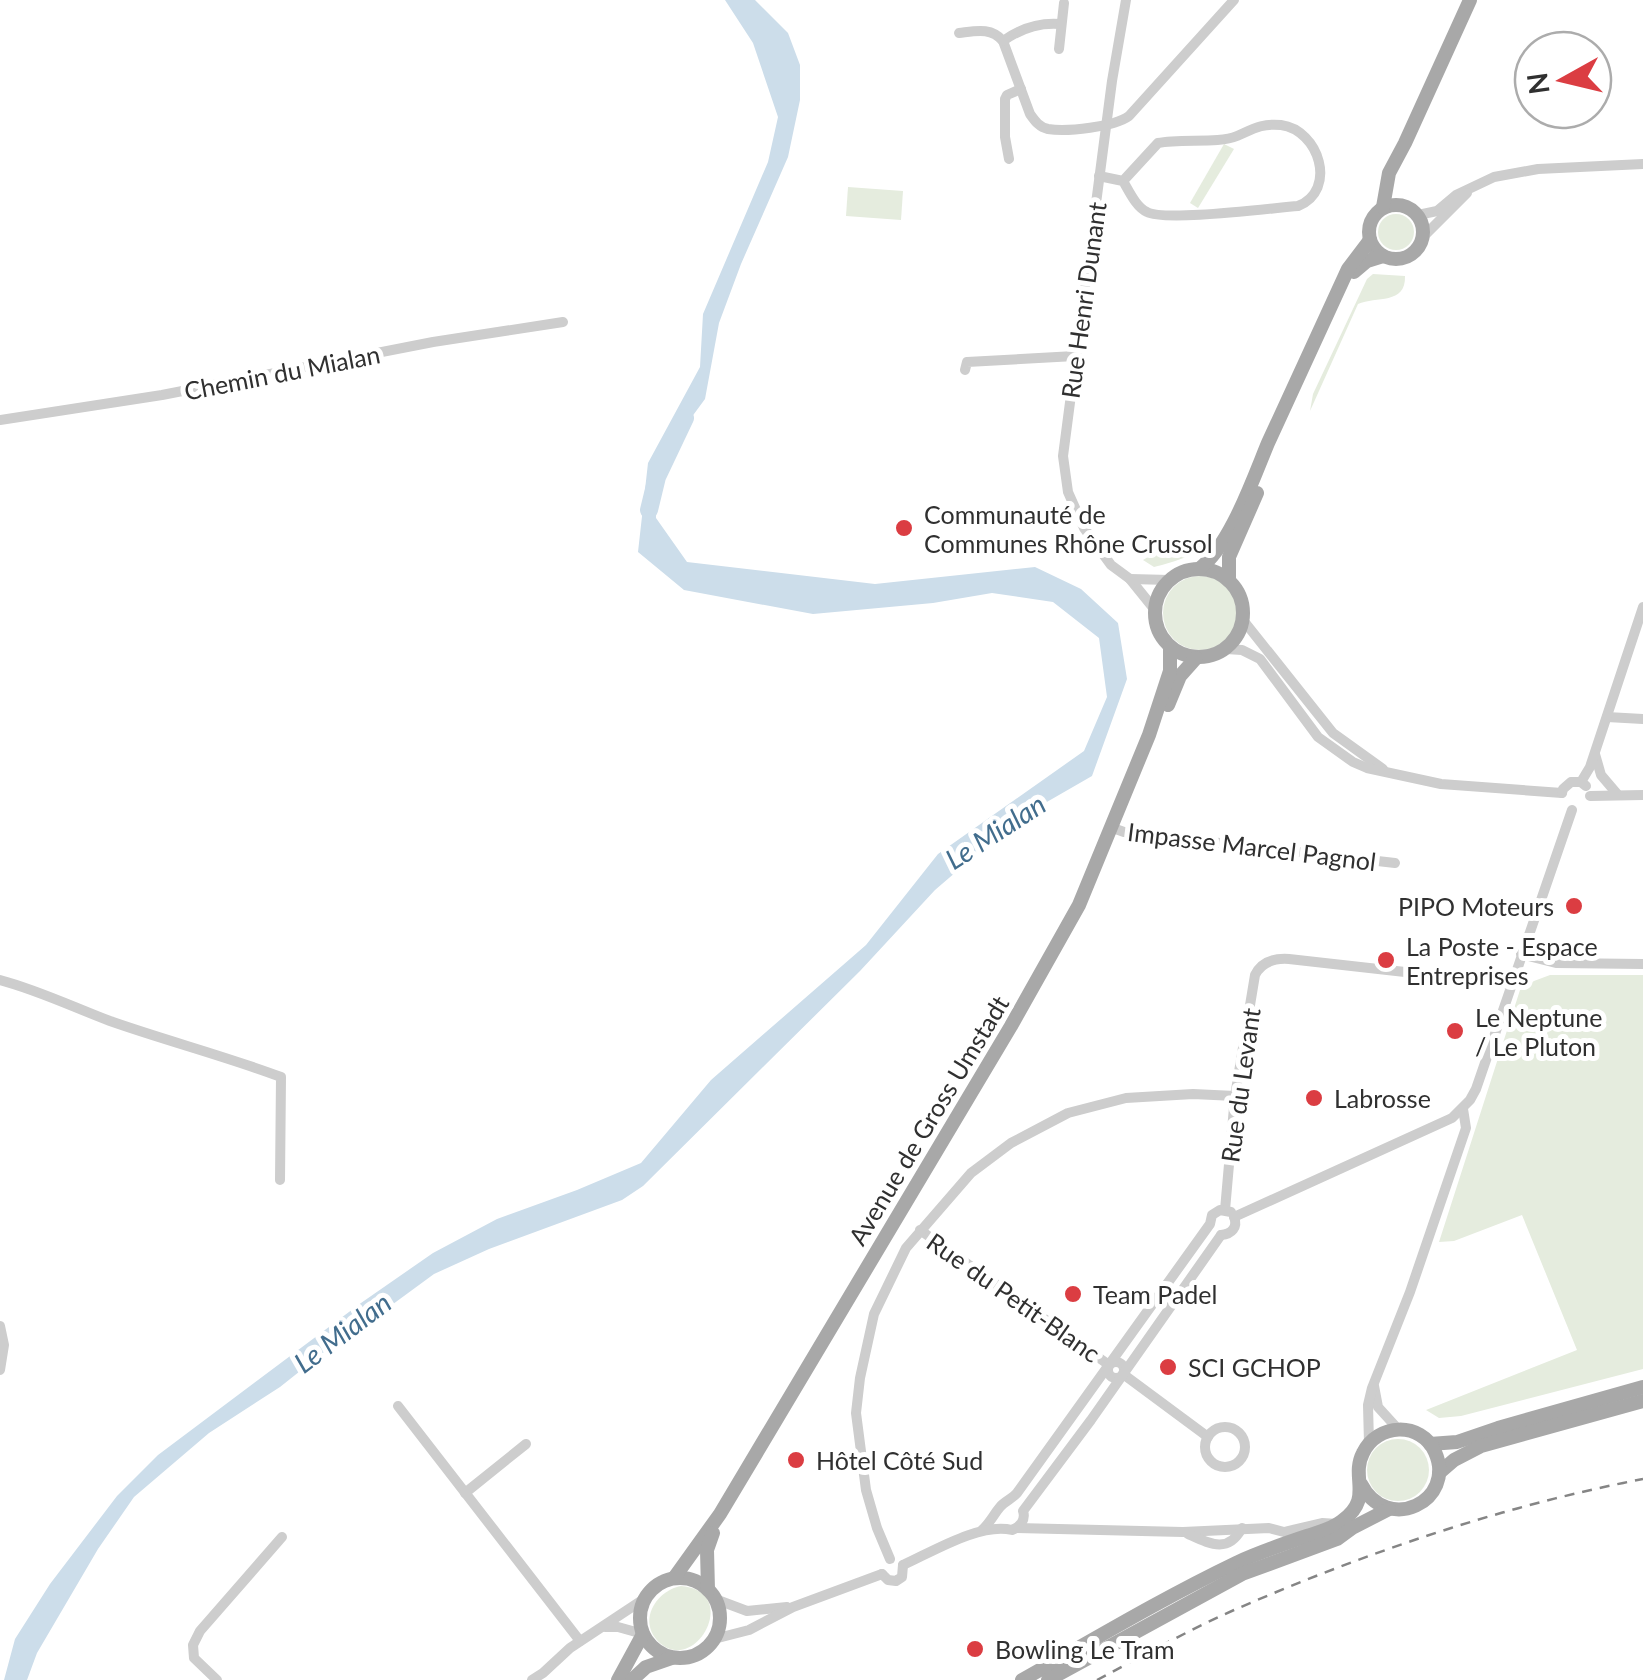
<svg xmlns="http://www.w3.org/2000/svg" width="1643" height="1680" viewBox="0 0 1643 1680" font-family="Lato,sans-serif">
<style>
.green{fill:#e5ecde}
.water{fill:#ccddea}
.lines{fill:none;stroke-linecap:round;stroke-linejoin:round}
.river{stroke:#ccddea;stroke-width:18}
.minor{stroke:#cdcdcd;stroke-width:10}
.major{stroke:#a8a8a8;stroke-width:14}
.rail{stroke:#858585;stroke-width:2.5;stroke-dasharray:10 8;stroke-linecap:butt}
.poi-dot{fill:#db3d42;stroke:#fff;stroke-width:4}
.labels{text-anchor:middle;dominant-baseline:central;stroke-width:10;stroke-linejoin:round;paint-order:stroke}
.street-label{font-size:25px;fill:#303030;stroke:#fff}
.poi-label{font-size:25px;fill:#303030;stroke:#fff;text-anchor:start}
.water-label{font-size:28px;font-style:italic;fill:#426d8d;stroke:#fff}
</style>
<rect width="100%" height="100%" fill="#fff"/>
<g class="green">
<path d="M 1224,144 L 1234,149 L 1198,208 L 1190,203 Z"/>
<path d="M 848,187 L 903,191 L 901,220 L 846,216 Z"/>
<circle cx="1396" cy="232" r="18"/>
<path d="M 1373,274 L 1405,276 C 1406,305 1376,296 1358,304 L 1310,411 L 1313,394 L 1367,279 Z"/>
<path d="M 1210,535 L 1212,536 C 1201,554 1175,562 1154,567 L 1143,560 L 1170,544 L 1197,542 Z"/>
<circle cx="1200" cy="613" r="37"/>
<path d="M 1550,975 L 1643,975 L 1643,1369 L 1461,1416 L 1439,1418 L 1426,1410 L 1577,1350 L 1522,1215 L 1454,1241 L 1439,1242 L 1520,990 L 1534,981 Z"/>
<circle cx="1398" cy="1470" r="31"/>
<path d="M 681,1586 C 741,1591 697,1673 661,1644 C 636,1623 655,1591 681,1586 Z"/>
</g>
<path class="water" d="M 725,0 L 755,0 L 788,33 L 800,65 L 800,100 L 788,157 L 741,264 L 719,323 L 705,399 L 669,448 L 655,483 L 656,518 L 687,562 L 875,584 L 1035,567 L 1081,589 L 1118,623 L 1127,679 L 1092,776 L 1019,818 L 935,890 L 860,971 L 643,1186 L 622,1200 L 489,1249 L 434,1274 L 374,1318 L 343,1337 L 280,1387 L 209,1433 L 134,1497 L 98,1549 L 37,1653 L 27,1680 L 4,1680 L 15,1639 L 50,1584 L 117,1496 L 158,1455 L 361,1303 L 433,1253 L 497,1219 L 577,1190 L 641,1163 L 711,1080 L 866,945 L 938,854 L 1084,751 L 1107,697 L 1099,638 L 1053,602 L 992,593 L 933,603 L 813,614 L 684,590 L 638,552 L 648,463 L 700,367 L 703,314 L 768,162 L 778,117 L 753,43 Z"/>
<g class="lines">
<path class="river" d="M 649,510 L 657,477 L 685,418"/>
<g class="minor">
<path d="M 1126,0 L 1112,81 L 1063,456 L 1068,492 L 1084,528 L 1111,565 L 1130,579 L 1155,610"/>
<path d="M 1061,24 C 1039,22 1021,28 1003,41 L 1030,114 C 1035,121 1039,127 1048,129 C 1067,132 1114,127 1129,116 L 1234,0"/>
<path d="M 959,33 C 976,31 991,27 1003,41"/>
<path d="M 1059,49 L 1064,3"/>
<path d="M 1009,159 L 1005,137 L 1005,99 L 1007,95 L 1021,89"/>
<path d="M 1099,176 L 1123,181 C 1129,191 1136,207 1147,212 C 1165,222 1271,208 1298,206 C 1338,190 1319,130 1281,125 C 1262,123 1253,129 1237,136 C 1218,144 1181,138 1158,143 L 1123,181"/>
<path d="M 1418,215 L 1437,211 L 1456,195 L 1494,177 L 1538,169 L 1643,164"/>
<path d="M 1422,238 L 1467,193"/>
<path d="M 965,370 L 967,362 L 1075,356"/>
<path d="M 0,420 L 162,395 L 433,342 L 563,322"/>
<path d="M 1130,579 L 1170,580"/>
<path d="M 1243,620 L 1333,733 L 1383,769"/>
<path d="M 1226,649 L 1242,650 L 1260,659 L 1318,737 L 1353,762 L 1367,768 L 1441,784 L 1562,793"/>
<path d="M 1607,717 L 1643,719"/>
<path d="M 1595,754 L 1601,775 L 1618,795"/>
<path d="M 1581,782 L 1590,767 L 1643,607"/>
<path d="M 1562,793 L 1563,789 L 1571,782 L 1581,782 L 1586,786"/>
<path d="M 1590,796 L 1643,795"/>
<path d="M 1110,827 L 1124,832 L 1395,863"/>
<path d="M 1521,954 L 1556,963 L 1643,964"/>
<path d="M 0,980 C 38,990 73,1007 110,1021 C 167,1041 225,1056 281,1077 L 280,1180"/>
<path d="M 1225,1210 L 1235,1096 L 1255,975 C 1262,961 1275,958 1289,959 L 1512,984"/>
<path d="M 1234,1217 L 1452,1118 L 1470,1100 L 1476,1089 L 1572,810"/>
<path d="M 920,1230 L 1109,1365"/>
<path d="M 1221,1235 C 1232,1234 1238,1227 1234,1217"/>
<path d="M 0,1326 L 4,1345 L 0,1370"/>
<circle cx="1116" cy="1370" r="8"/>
<path d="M 1123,1374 L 1208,1437"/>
<path d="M 1374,1386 L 1378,1407 L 1398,1429"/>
<path d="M 398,1406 L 580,1641"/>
<circle cx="1225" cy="1447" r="20"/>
<path d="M 1369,1443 L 1368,1405 L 1372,1388 L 1410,1292 L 1466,1128 L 1463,1109"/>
<path d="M 465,1493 L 526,1444"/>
<path d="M 1017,1528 L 1183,1532 L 1269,1528 L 1284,1532 L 1322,1523 L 1338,1524"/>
<path d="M 982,1530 C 990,1523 994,1514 1000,1507 C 1005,1501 1012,1499 1017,1493 L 1210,1224 L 1212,1215 L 1220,1210 L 1231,1212"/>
<path d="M 1188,1534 C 1210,1544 1228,1554 1242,1528"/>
<path d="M 890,1559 L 877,1528 L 866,1490 L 856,1413 L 860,1378 L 874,1314 L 906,1248 L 971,1173 L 1011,1143 L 1068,1113 L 1126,1098 L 1193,1094 L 1235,1096"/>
<path d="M 903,1565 C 932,1552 981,1522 1012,1530 C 1020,1527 1026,1520 1023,1511 L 1091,1420 L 1221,1235"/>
<path d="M 882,1574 L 888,1580 L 896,1581 L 902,1577 L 903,1565"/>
<path d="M 715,1599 L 747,1611 L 787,1607"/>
<path d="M 605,1627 L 618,1627 L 643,1634"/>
<path d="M 714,1639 L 749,1630 L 793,1607 L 882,1574"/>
<path d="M 217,1680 L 194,1658 L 193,1645 L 200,1631 L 282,1537"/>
<path d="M 532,1680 L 543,1673 L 570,1648 L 644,1599"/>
</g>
<g class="major">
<circle cx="1396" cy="232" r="27"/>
<path d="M 1383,207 L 1389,173 L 1405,143 L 1470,0"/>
<path d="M 1354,272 L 1367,261 L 1383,256"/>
<circle cx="1199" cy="613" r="44"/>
<path d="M 1199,569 C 1230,546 1253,479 1268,443 L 1348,269 L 1370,240"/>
<path d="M 1229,581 L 1229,557 L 1257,493"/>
<path d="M 1168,705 L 1180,676 L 1196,658"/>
<path d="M 1430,1444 L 1457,1442 L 1498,1428 L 1643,1387"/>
<path d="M 1439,1473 L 1454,1460 L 1481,1446 L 1643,1401"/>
<circle cx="680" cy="1618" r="40"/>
<path d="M 674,1578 L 720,1514 L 1011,1026 L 1079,905 L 1149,735 L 1170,671 L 1170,647"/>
<path d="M 708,1590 L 707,1550 L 713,1533"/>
<path d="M 618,1680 L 643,1634"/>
<path d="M 632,1680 L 646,1667 L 672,1658"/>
<path d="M 1022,1680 C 1093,1640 1163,1598 1236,1563 C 1259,1552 1283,1544 1307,1536 C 1319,1532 1332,1529 1342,1521 C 1374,1498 1350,1478 1363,1453 C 1377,1423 1421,1421 1435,1452 C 1457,1501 1387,1535 1361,1484"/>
<path d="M 1048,1680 L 1242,1574 L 1337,1539 L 1352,1528 L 1389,1509"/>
</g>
<path class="rail" d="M 1097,1680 C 1142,1656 1187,1631 1234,1610 C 1365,1553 1502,1506 1643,1479"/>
</g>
<g class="poi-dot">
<circle cx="904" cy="528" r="10"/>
<circle cx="1574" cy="906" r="10"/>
<circle cx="1386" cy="960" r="10"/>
<circle cx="1455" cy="1031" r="10"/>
<circle cx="1314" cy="1098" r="10"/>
<circle cx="1073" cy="1294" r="10"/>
<circle cx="1168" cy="1367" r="10"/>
<circle cx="796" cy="1460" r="10"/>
<circle cx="975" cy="1649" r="10"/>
</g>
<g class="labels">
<g class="street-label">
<text transform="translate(1083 300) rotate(-82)">Rue Henri Dunant</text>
<text transform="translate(282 372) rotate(-11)">Chemin du Mialan</text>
<text transform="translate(1252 846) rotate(7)">Impasse Marcel Pagnol</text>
<text transform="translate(1240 1085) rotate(-82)">Rue du Levant</text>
<text transform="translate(928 1120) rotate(-59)">Avenue de Gross Umstadt</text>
<text transform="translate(1014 1297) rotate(35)">Rue du Petit-Blanc</text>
</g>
<g class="poi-label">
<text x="924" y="514">Communauté de<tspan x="924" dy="29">Communes Rhône Crussol</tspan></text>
<text x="1554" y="906" text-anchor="end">PIPO Moteurs</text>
<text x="1406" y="946">La Poste - Espace<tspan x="1406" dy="29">Entreprises</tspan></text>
<text x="1475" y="1017">Le Neptune<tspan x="1475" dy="29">/ Le Pluton</tspan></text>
<text x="1334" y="1098">Labrosse</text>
<text x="1093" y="1294">Team Padel</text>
<text x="1188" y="1367">SCI GCHOP</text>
<text x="816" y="1460">Hôtel Côté Sud</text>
<text x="995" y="1649">Bowling Le Tram</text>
</g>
<g class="water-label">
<text transform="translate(995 831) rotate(-33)">Le Mialan</text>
<text transform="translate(342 1332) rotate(-37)">Le Mialan</text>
</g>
</g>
<g transform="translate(1563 80) rotate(262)"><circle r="48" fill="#ffffff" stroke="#acacac" stroke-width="2.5"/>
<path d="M0-8L18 38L0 25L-18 38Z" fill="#db3d42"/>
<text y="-15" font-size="28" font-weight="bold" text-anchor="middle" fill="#303030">N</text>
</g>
</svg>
